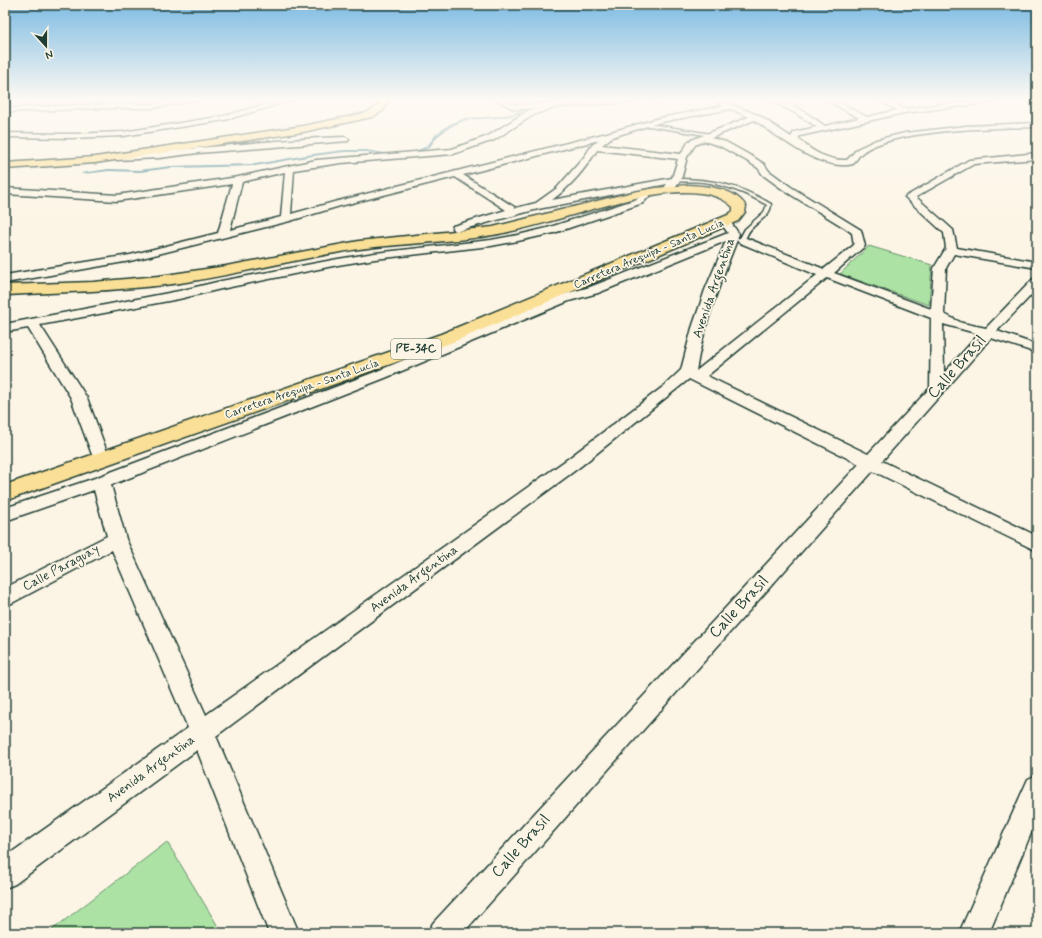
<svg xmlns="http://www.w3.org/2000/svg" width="1042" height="938" viewBox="0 0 1042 938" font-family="Mynerve,sans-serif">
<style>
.green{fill:#ace2a4;stroke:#66906c}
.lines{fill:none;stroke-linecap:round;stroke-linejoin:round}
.stream{fill:#578f99;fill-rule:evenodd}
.lane-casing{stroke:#1f3d34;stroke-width:3}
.street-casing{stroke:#1f3d34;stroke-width:3}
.primary-casing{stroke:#1f3d34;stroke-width:3}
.path{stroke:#1f3d34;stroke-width:1;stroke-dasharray:0.5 1.5;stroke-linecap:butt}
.lane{fill:#fcf5e5;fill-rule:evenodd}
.street{fill:#fcf5e5;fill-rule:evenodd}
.primary{fill:#fadf96;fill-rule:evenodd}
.labels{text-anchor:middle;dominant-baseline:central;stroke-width:3.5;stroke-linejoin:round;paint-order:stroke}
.far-street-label{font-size:11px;fill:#1f3d34;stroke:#fcf5e5}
.shield{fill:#fcf5e5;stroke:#617469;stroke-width:1}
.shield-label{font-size:12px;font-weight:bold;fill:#1f3d34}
.street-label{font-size:13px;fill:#1f3d34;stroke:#fcf5e5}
.near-street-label{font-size:16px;fill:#1f3d34;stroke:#fcf5e5}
</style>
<rect width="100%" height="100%" fill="#fcf5e5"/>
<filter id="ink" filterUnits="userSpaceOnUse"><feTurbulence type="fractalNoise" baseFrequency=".025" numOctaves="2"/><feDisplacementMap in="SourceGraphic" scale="8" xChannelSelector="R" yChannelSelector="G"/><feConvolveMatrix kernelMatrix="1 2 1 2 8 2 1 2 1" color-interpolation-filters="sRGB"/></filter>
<g filter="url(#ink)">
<g class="green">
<path d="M 869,246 L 932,265 L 929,305 L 840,274 Z"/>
<path d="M 167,842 L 222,933 L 48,933 Z"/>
</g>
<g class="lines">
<g class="stream">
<path d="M 562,101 L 563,103 L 537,104 L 516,115 L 498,118 L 466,120 L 452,126 L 438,136 L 429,148 L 412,154 L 410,153 L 427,146 L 436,134 L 450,124 L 465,118 L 498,116 L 515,113 L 535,102 Z"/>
<path d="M 344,150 L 366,150 L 397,155 L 396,156 L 366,152 L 344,152 L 313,156 L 255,166 L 171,168 L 140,172 L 109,171 L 83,174 L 81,173 L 109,169 L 140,170 L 171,166 L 255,164 L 313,154 Z"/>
</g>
<g class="lane-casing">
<g id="lane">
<path d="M 644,123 L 711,134 L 713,135 L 711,136 L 643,125 Z"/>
<path d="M 676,179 C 713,179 739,185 771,204 C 771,215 760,220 753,227 C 748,231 747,236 744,241 L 740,241 L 739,240 L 745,229 L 764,212 L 767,205 C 746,193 726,185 703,182 C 693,181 684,182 674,181 L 674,180 Z"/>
</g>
</g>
<g class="street-casing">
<g id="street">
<path d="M 176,100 L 196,100 L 153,108 L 107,108 L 5,112 L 5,108 L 107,104 L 153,104 Z"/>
<path d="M 281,100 L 293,100 L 225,120 L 123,136 L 71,138 L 5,137 L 5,133 L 71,134 L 123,132 L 224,116 Z"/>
<path d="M 496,100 L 505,100 L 515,105 L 595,100 L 635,100 L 632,102 L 557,107 L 535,114 L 494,140 L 453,154 L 341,163 L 294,170 L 291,214 L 334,202 L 607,133 L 660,118 L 723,106 L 718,103 L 722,101 L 758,115 L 791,137 L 794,132 L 817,127 L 795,113 L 770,100 C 791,100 808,114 825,126 L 859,118 L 826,100 L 835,100 L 867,117 L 897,110 L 878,100 L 887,100 L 905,109 L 975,100 L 999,100 L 996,102 L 904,113 L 800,136 L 798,138 C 810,151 829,161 847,160 L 857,149 L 876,140 L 905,133 L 966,126 L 1037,123 L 1037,127 C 996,128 895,129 863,152 C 859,155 856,160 853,164 C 820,172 780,137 754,120 L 711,138 L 726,142 L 753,157 L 764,164 L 769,171 L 791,187 L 861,230 L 865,246 L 834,273 L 931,309 L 934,268 L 946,248 L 944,233 L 905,197 L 969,160 L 1037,153 L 1037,159 L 974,164 L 916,197 L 953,230 L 957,248 L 1037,262 L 1037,268 L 954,254 L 946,268 L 944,314 L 962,323 L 986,328 L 1033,279 L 1037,278 L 1037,289 L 997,331 L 1037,345 L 1037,353 L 991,338 L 882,461 L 1037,536 L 1037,551 L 873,471 L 463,933 L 428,933 L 433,923 L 859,464 L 689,379 L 581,466 L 216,736 L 299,933 L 269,933 L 197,750 L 15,884 L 5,888 L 5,857 L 188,728 L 112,550 L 12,603 L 5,605 L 5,588 L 107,536 L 94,490 L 5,521 L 5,508 L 95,478 L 375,372 L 561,295 L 590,287 L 728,233 L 720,222 L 721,220 L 729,220 L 739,234 L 737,239 L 742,237 L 746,238 L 824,269 L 854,245 L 852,233 L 845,228 L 785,191 L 763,175 L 758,168 L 747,161 L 720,146 L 704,141 L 695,145 L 687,157 L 681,180 L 672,190 L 669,191 L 664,188 L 667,184 L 538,209 L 457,231 L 453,230 L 452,228 L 453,226 L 506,210 L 455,177 L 340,206 L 290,221 L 130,261 L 5,283 L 5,275 L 130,255 L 218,233 L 232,184 L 117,201 L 5,194 L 5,188 L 117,195 L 238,177 L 316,160 L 452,149 L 488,136 L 529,110 L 536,109 L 514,109 ZM 731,109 L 749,117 L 689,141 L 681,154 L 602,145 L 612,137 L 661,122 ZM 599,140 L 592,145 L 585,156 L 557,188 L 536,203 L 516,208 L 463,175 ZM 597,150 L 678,159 L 672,178 L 552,200 C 570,187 586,168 597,150 ZM 285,172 L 281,217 L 230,230 L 242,182 ZM 737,240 L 738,242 L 817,275 L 696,371 C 703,326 720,283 737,240 ZM 726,241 L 705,290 L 692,328 L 681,370 L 664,386 L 569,458 L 206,715 L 126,539 L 111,485 L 385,378 L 569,301 L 598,293 ZM 827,278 L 931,318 L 930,388 L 868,454 L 707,376 ZM 943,324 L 979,334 L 944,373 Z"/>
<path d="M 1027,100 L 1034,100 L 1037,104 L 1037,110 L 1034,110 Z"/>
<path d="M 345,137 L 349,139 L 348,141 L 198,153 L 159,158 L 116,160 L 112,157 L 116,154 C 192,151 268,139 345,137 Z"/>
<path d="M 647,190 L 652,193 L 643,203 L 554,233 L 518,241 L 491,246 L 375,259 L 338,265 L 221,289 L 179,299 L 40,325 L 87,398 L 110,460 L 108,464 L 102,465 L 96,464 L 94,460 L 71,398 L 28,328 L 5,332 L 5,324 L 179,291 L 221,281 L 338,259 L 375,253 L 491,240 L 518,235 L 547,228 L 637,199 L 644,191 Z"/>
<path d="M 1037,775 L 1037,819 L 989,933 L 959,933 L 1028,779 Z"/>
</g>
</g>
<g class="primary-casing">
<g id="primary">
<path d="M 380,100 L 389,100 L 383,111 L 372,117 L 303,132 L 95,163 L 5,169 L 5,163 L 95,157 L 303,126 L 366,113 L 376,107 Z"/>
<path d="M 688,185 C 708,186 734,188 746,206 L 745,212 L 738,221 L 453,342 L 5,501 L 5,485 L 441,334 L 728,215 L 733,211 L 733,207 C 706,180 641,196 608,205 C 570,215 532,228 493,235 C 448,243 403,243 359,249 C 299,258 240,274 180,283 C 122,291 63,292 5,295 L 5,285 L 93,282 L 159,276 L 226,266 L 359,241 L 493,227 L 633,192 L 656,188 Z"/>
</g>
</g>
<path class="path" d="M 649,100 L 663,107"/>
<use href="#lane" class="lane"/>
<use href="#street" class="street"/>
<use href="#primary" class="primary"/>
</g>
</g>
<linearGradient id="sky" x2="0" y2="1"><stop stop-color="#7dbbe3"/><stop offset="0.43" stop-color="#fefaf3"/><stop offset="1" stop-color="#fefaf3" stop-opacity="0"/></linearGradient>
<rect width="1042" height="232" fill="url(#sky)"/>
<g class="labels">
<g class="far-street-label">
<text transform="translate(649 254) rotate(-23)">Carretera Arequipa - Santa Lucía</text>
<text transform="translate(302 389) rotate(-19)">Carretera Arequipa - Santa Lucía</text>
</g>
<rect class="shield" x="391" y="339" width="50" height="20" rx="3"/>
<g class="shield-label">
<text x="416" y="349">PE-34C</text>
</g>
<g class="street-label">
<text transform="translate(714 288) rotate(-71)">Avenida Argentina</text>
<text transform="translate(61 568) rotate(-28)">Calle Paraguay</text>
<text transform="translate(414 579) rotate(-36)">Avenida Argentina</text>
<text transform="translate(151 769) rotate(-36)">Avenida Argentina</text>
</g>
<g class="near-street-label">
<text transform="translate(957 367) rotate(-48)">Calle Brasil</text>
<text transform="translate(739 607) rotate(-47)">Calle Brasil</text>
<text transform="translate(521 846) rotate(-48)">Calle Brasil</text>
</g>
</g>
<rect width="1042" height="938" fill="none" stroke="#fcf5e5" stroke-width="20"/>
<rect x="10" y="10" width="1022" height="918" fill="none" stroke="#1f3d34" stroke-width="1.5" filter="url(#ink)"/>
<g transform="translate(46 46) rotate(159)" stroke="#fcf5e5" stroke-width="3" paint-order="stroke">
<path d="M0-3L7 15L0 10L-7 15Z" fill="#1f3d34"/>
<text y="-6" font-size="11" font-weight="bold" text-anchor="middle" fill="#1f3d34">N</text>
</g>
</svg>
